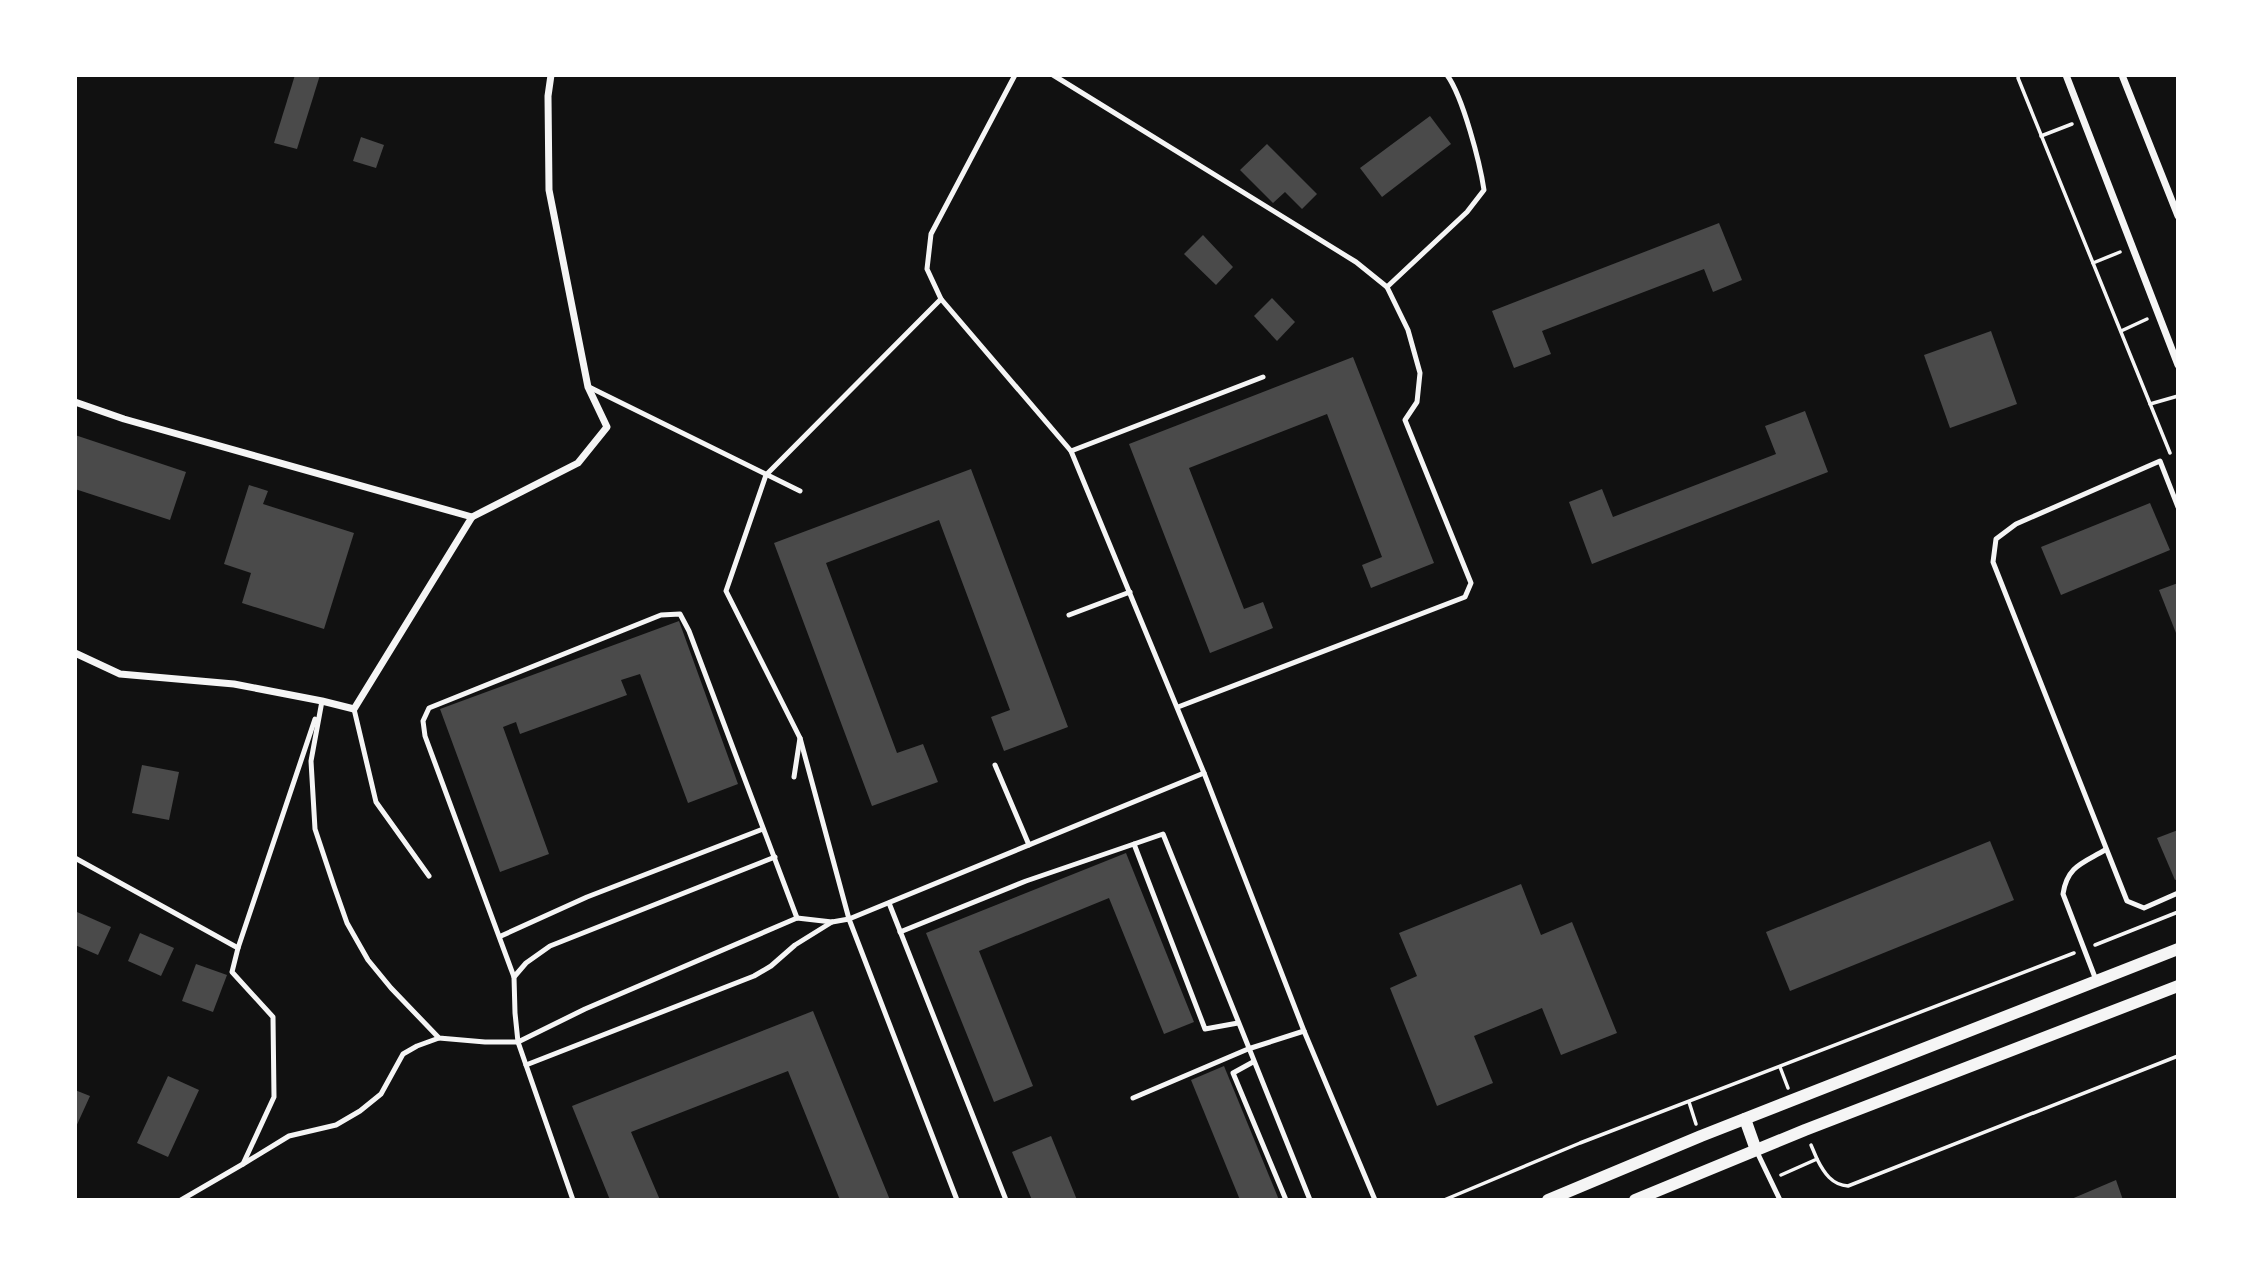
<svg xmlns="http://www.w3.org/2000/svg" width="2253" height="1275" viewBox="0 0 2253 1275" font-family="'PT Sans Narrow',sans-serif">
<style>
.building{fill:#4a4a4a}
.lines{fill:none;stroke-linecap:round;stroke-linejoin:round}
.path{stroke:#f5f5f5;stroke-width:3.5}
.service{stroke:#f5f5f5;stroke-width:5}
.minor{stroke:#f5f5f5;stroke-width:7}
.tertiary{stroke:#f5f5f5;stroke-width:12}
</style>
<rect width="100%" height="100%" fill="#111"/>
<g class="building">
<path d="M 295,75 L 320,75 L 297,149 L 274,143 Z"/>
<path d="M 1430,116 L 1451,144 L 1382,197 L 1360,168 Z"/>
<path d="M 361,137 L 384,145 L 376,168 L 353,161 Z"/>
<path d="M 1267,144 L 1317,194 L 1302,209 L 1285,192 L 1273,203 L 1240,170 Z"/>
<path d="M 1719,223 L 1742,280 L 1713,292 L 1704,269 L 1542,331 L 1551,354 L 1514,368 L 1492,311 Z"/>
<path d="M 1203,235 L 1233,267 L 1216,285 L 1184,254 Z"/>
<path d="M 1272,298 L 1295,322 L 1277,341 L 1254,316 Z"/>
<path d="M 1991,331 L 2017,404 L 1950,428 L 1924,355 Z"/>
<path d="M 1353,357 L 1434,563 L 1371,588 L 1362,565 L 1382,557 L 1327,414 L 1189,468 L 1244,609 L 1263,602 L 1273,628 L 1210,653 L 1129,444 Z"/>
<path d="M 1805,411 L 1828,472 L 1592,564 L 1569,502 L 1602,489 L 1613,517 L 1776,454 L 1765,426 Z"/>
<path d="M 75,435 L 186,472 L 170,520 L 75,489 Z"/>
<path d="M 971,469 L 1068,727 L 1004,751 L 991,717 L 1010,710 L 939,520 L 826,563 L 897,753 L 923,744 L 938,782 L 872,806 L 774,543 Z"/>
<path d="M 249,485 L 268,491 L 263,504 L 354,533 L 324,629 L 242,603 L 251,573 L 224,564 Z"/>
<path d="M 2150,503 L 2170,550 L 2061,595 L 2041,547 Z"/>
<path d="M 2178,583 L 2178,638 L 2159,590 Z"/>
<path d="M 679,621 L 738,784 L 688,803 L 640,674 L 621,680 L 627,695 L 520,734 L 516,722 L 503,727 L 549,854 L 500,872 L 440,709 Z"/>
<path d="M 142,765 L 179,772 L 169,820 L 132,813 Z"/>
<path d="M 2178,830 L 2178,879 L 2175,880 L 2157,838 Z"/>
<path d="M 1990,841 L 2014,900 L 1790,991 L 1766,932 Z"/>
<path d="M 1126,853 L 1194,1022 L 1164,1034 L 1109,898 L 979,951 L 1033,1086 L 994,1102 L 926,933 Z"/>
<path d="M 1521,884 L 1541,935 L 1572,922 L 1617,1033 L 1561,1055 L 1542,1008 L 1474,1036 L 1493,1083 L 1437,1106 L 1390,988 L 1417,976 L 1399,933 Z"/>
<path d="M 77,912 L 111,927 L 98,955 L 75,945 Z"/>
<path d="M 140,933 L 174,948 L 161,976 L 128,961 Z"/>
<path d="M 196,964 L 227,975 L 213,1012 L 182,1001 Z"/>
<path d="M 813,1011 L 890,1200 L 840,1200 L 788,1071 L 631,1132 L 660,1200 L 610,1200 L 572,1106 Z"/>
<path d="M 1224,1066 L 1279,1200 L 1240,1200 L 1191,1080 Z"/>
<path d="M 168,1076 L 199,1090 L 168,1157 L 137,1143 Z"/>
<path d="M 75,1090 L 90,1096 L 75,1129 Z"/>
<path d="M 1051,1136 L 1077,1200 L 1032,1200 L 1012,1152 Z"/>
<path d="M 2116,1180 L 2123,1200 L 2069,1200 Z"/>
</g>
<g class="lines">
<g class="path">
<path d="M 2019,75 L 2018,78 L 2170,453"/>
<path d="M 2041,136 L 2072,124"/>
<path d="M 2093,263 L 2120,252"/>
<path d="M 2121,331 L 2147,319"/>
<path d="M 2150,404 L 2178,396"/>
<path d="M 2095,945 L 2178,912"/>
<path d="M 1780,1067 L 1788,1088"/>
<path d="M 1689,1102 L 1696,1124"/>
<path d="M 1811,1145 L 1817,1159"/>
<path d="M 1781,1175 L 1817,1159 C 1824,1173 1832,1185 1848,1186 L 2178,1056"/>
<path d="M 1444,1200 L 1580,1143 L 2074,953"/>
</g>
<g class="service">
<path d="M 1053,75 L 1356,262 L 1387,287 L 1408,330 L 1420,373 L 1417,402 L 1405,420 L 1471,583 L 1465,597 L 1178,707"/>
<path d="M 1387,287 L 1467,212 L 1484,190 C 1480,163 1463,97 1447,75"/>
<path d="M 941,299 L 1071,451 L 1204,773 L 1304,1031"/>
<path d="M 589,387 L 800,491"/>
<path d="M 1071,451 L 1263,377"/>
<path d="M 2178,507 L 2160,461 L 2016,524 L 1996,539 L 1993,562 L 2127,901 L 2144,908 L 2178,893"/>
<path d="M 1069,615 L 1130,592"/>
<path d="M 322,701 L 311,761 L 315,829 L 334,886 L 347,923 L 368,960 L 391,988 L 439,1038 L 485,1042 L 518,1042 L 585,1009 L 797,918 L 832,922 L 849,919 L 800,738"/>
<path d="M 354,709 L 376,802 L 429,876"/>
<path d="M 995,765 L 1029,845"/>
<path d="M 794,777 L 800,738 L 726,591 L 766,475 L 941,299 L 927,269 L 931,234 L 1015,75"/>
<path d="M 75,858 L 238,948"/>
<path d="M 889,903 L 1006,1200"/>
<path d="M 900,932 L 1026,881 L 1134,844"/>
<path d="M 501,936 L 587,897 L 763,829"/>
<path d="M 514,977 L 425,736 L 423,721 L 429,708 L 661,615 L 680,614 L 689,631 L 797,918"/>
<path d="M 2096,980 L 2063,894 C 2067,866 2083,863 2105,850"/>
<path d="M 1238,1023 L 1205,1029 L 1134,844 L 1163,834 L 1310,1200"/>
<path d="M 1253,1062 L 1233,1073 L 1286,1200"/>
<path d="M 526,1065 L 754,976 L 771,966 L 795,945 L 832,922"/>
<path d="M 1133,1098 L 1248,1049 L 1304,1031 L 1375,1200"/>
<path d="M 1757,1152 L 1780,1200"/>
<path d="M 243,1164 L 289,1136 L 336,1125 L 360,1111 L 381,1094 L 403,1054 L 417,1046 L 439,1038"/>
<path d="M 181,1200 L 243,1164 L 274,1097 L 273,1017 L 232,972 L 238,948 L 315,719"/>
<path d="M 573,1200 L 518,1042 L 515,1013 L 514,977 L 526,963 L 550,946 L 775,857"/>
<path d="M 957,1200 L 849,919 L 1204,773"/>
</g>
<g class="minor">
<path d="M 2066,75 L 2178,365"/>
<path d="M 2122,75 L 2178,216"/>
<path d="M 75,402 L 124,419 L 472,517 L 354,709 L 322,701 L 234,684 L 120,674 L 75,653"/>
<path d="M 472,517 L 578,463 L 607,427 L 588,387 L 549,190 L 548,96 L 551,75"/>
</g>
<g class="tertiary">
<path d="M 1745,1119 L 1756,1150"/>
<path d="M 1548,1200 L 1701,1136 L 2178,949"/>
<path d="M 1635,1200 L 1805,1130 L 2178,986"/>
</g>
</g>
<rect width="2253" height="1275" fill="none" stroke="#ffffff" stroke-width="154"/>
</svg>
